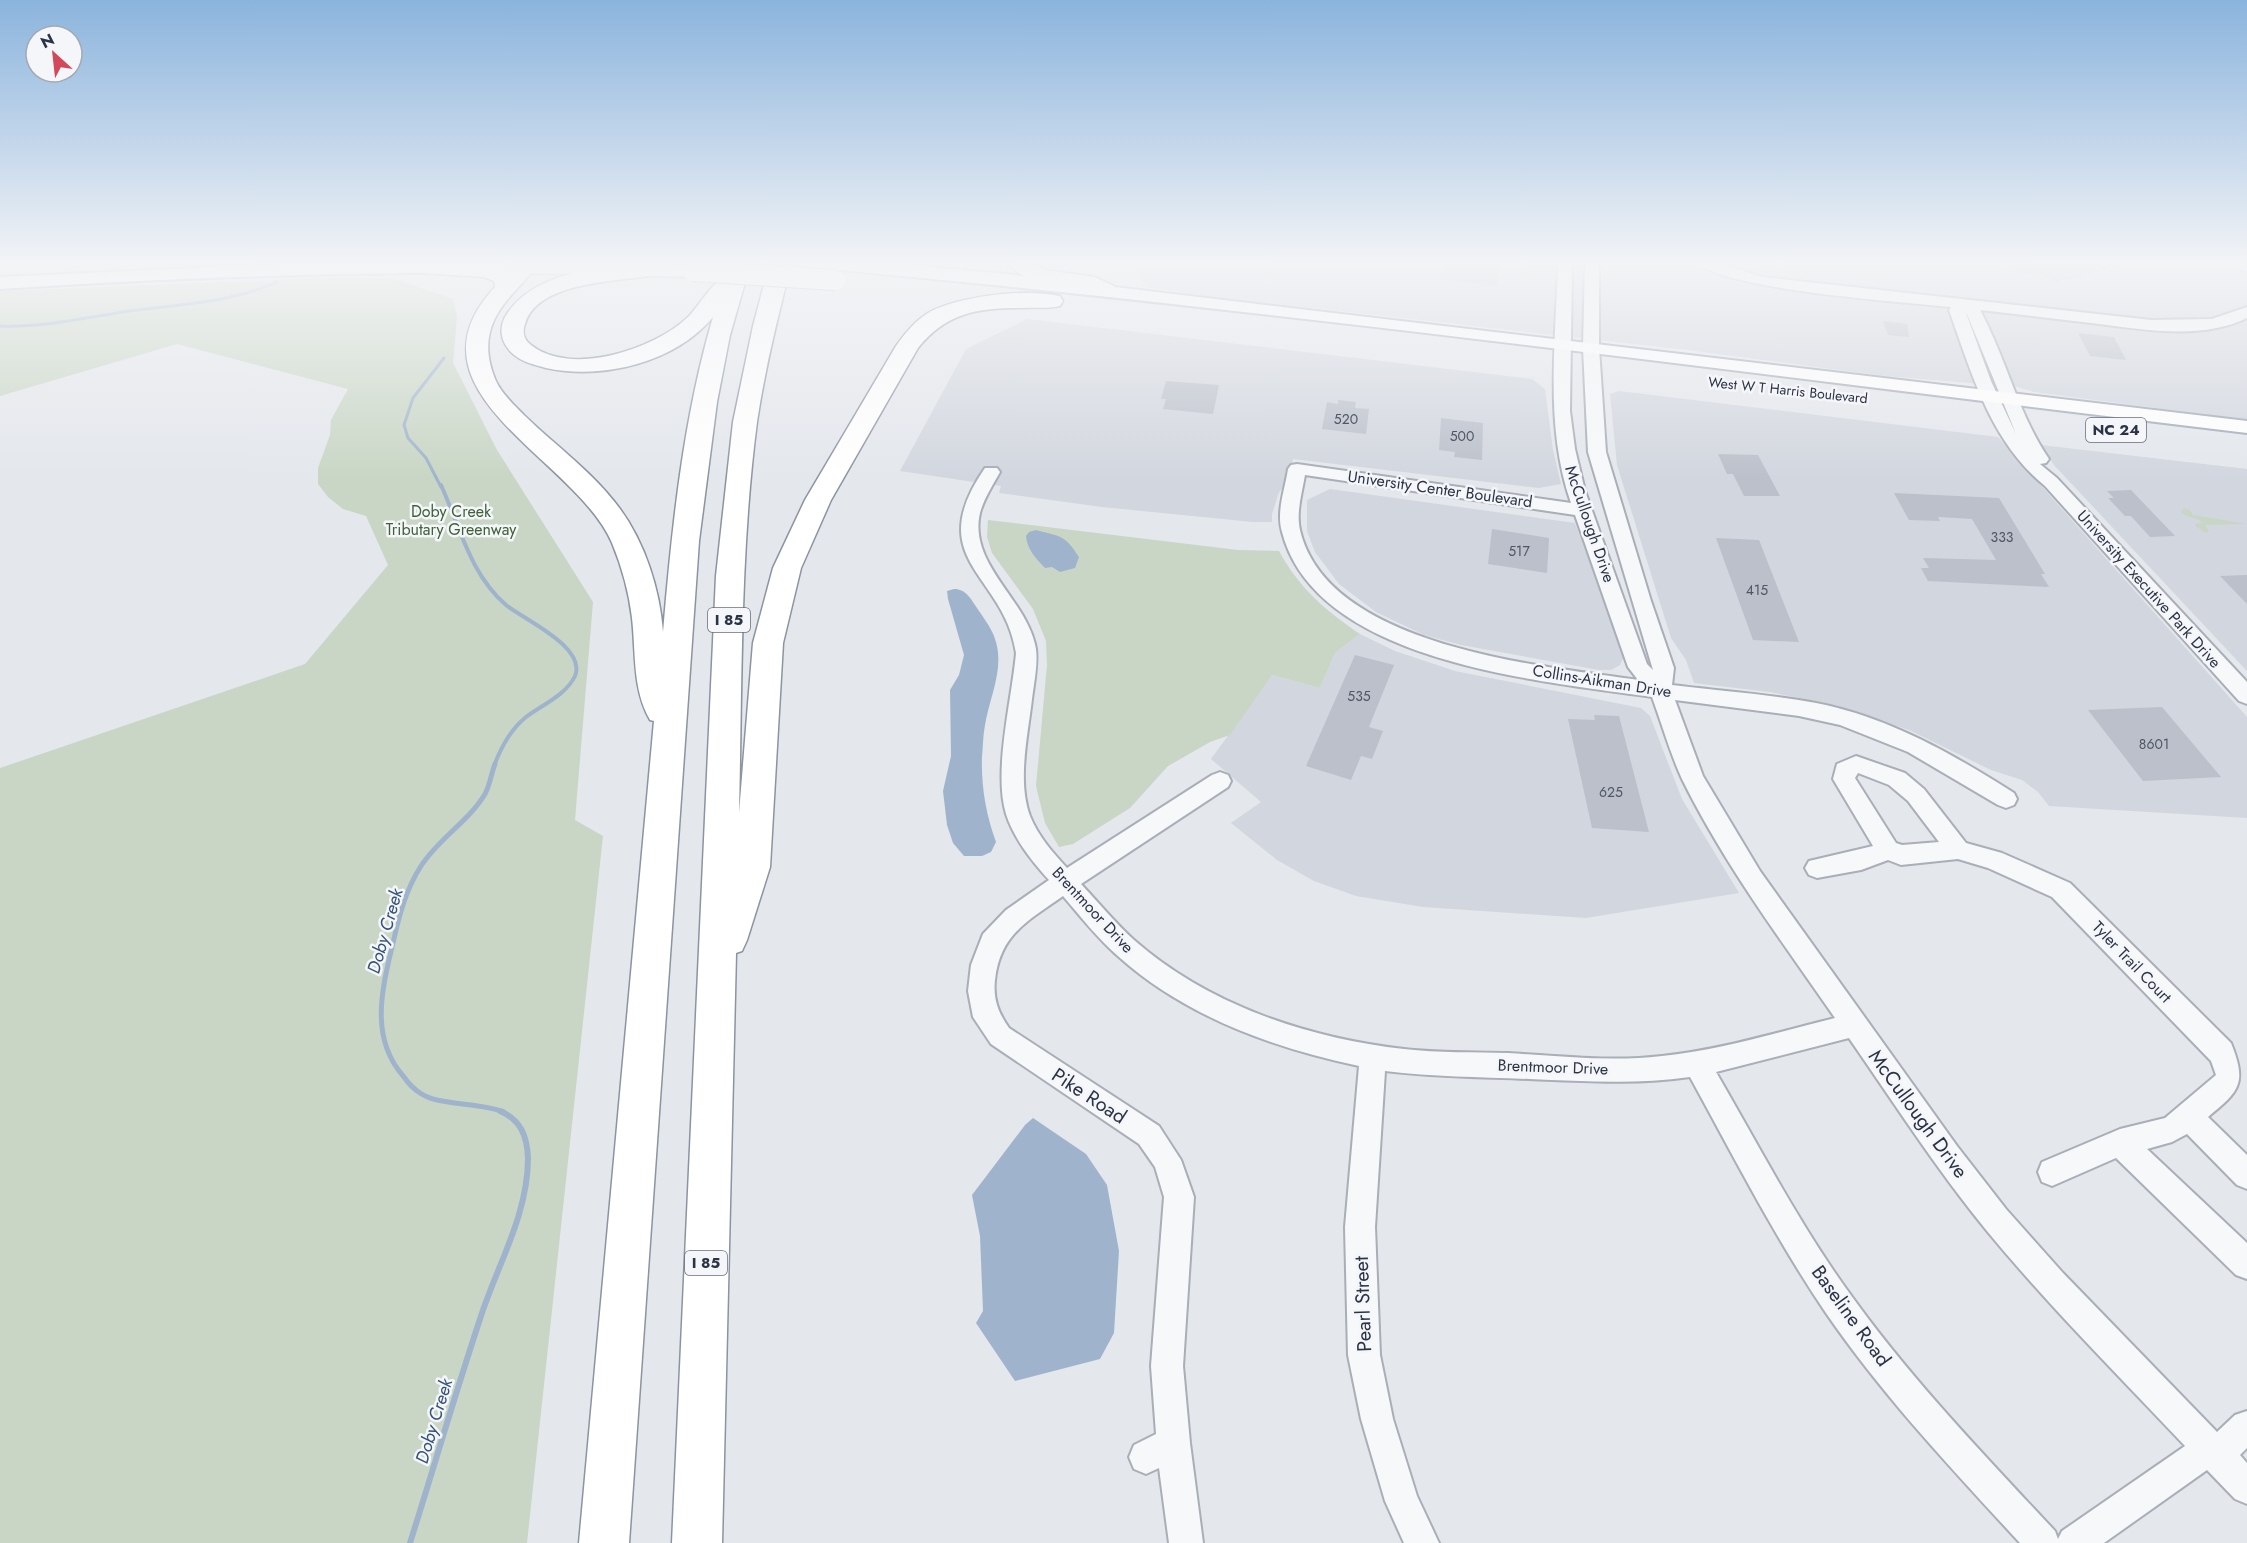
<svg xmlns="http://www.w3.org/2000/svg" width="2247" height="1543" viewBox="0 0 2247 1543" font-family="Jost,sans-serif">
<style>
.built{fill:#d2d6de}
.green{fill:#c9d6c5}
.water{fill:#9fb4cc}
.lines{fill:none;stroke-linecap:round;stroke-linejoin:round}
.stream-far3{stroke:#9fb4cc;stroke-width:3}
.stream-far2{stroke:#9fb4cc;stroke-width:4}
.stream-far1{stroke:#9fb4cc;stroke-width:5}
.stream{stroke:#9fb4cc;stroke-width:6}
.building{fill:#bbc0ca}
.minor-casing{stroke:#a9aeb7;stroke-width:4}
.major-casing{stroke:#a3abb8;stroke-width:4}
.highway-casing{stroke:#8b94a3;stroke-width:3}
.minor{fill:#f7f8fa;fill-rule:evenodd}
.major{fill:#fff;fill-rule:evenodd}
.highway{fill:#fff;fill-rule:evenodd}
.major-bridge-casing{stroke:#a3abb8;stroke-width:22;stroke-linecap:butt}
.major-bridge{stroke:#fff;stroke-width:20}
.labels{text-anchor:middle;dominant-baseline:central;stroke-width:5;stroke-linejoin:round;paint-order:stroke}
.far-street-label{font-size:14px;fill:#2b3445;stroke:#f4f6f9}
.number-label{font-size:14px;fill:#4f5766}
.shield{fill:#f4f6f9;stroke:#676e7b;stroke-width:1.5}
.shield-label{font-size:15px;font-weight:bold;fill:#2b3445}
.street-label{font-size:16px;fill:#2b3445;stroke:#f4f6f9}
.park-label{font-size:16px;fill:#3f6138;stroke:#f4f6f9}
.water-label{font-size:18px;font-style:italic;fill:#34527a;stroke:#f4f6f9}
.near-street-label{font-size:20px;fill:#2b3445;stroke:#f4f6f9}
</style>
<rect width="100%" height="100%" fill="#e4e7ec"/>
<g class="built">
<path d="M 1128,262 L 2247,262 L 2247,420 L 2034,392 L 2017,387 L 1885,376 L 1688,350 L 1206,296 L 1148,287 Z"/>
<path d="M 1027,319 L 1532,379 L 1545,389 L 1553,450 L 1561,484 L 1539,488 L 1293,459 L 1287,484 L 1279,492 L 1272,514 L 1272,522 L 1253,522 L 1102,507 L 999,493 L 1001,486 L 900,471 L 966,349 Z"/>
<path d="M 1619,391 L 1998,437 L 2247,717 L 2247,818 L 2049,806 L 2038,792 L 2022,780 L 1991,770 L 1909,730 L 1838,706 L 1770,692 L 1694,683 L 1686,660 L 1671,638 L 1617,465 L 1610,394 Z"/>
<path d="M 2041,445 L 2247,469 L 2247,671 L 2054,465 Z"/>
<path d="M 1330,489 L 1575,523 L 1625,654 L 1620,665 L 1611,670 L 1599,670 L 1461,645 L 1424,635 L 1376,612 L 1339,584 L 1315,552 L 1307,531 L 1307,500 Z"/>
<path d="M 1360,634 L 1395,651 L 1455,671 L 1641,708 L 1650,716 L 1682,799 L 1739,893 L 1586,918 L 1423,907 L 1356,896 L 1314,881 L 1277,860 L 1231,823 L 1261,802 L 1211,759 L 1272,675 L 1320,688 L 1335,653 Z"/>
</g>
<g class="green">
<path d="M 344,277 L 395,279 L 453,299 L 457,317 L 453,363 L 497,450 L 593,602 L 575,820 L 603,836 L 527,1543 L 0,1543 L 0,768 L 305,664 L 388,565 L 366,516 L 343,509 L 328,497 L 318,484 L 318,468 L 330,435 L 331,420 L 348,389 L 177,344 L 0,396 L 0,291 Z"/>
<path d="M 2184,508 L 2190,510 L 2193,515 L 2247,524 L 2205,525 L 2209,531 L 2206,533 L 2195,526 L 2196,524 L 2203,523 C 2196,516 2188,519 2181,512 Z"/>
<path d="M 988,520 L 1238,550 L 1279,551 C 1299,588 1326,611 1360,634 L 1335,653 L 1320,688 L 1272,675 L 1230,735 L 1210,742 L 1168,766 L 1130,808 L 1073,844 L 1059,847 L 1045,823 L 1036,786 L 1047,665 L 1046,641 L 1033,609 L 992,553 L 987,537 Z"/>
</g>
<g class="water">
<path d="M 1036,530 C 1061,537 1064,534 1079,557 L 1075,568 L 1060,572 L 1052,567 L 1045,568 C 1036,559 1027,549 1026,536 L 1029,532 Z"/>
<path d="M 954,589 C 966,589 971,599 977,608 C 983,617 990,626 994,636 C 1006,666 990,695 985,725 C 983,735 983,746 982,757 C 981,786 986,815 996,842 L 991,852 L 982,856 L 964,856 L 953,843 L 947,825 L 943,791 L 951,756 L 950,690 L 959,675 L 964,655 L 948,599 L 947,591 Z"/>
<path d="M 1033,1118 L 1086,1154 L 1107,1185 L 1119,1251 L 1114,1333 L 1100,1359 L 1015,1381 L 976,1323 L 983,1311 L 980,1236 L 972,1195 L 1025,1125 Z"/>
</g>
<g class="lines">
<g class="stream-far3">
<path d="M 0,326 C 47,328 91,316 137,310 C 184,304 233,302 277,282"/>
<path d="M 441,487 L 426,458 L 408,438 L 404,425 L 413,398 L 444,358"/>
</g>
<path class="stream-far2" d="M 441,485 C 460,527 470,574 506,605 C 523,619 587,647 575,676 C 566,695 542,705 526,717 C 511,729 501,747 494,766"/>
<path class="stream-far1" d="M 495,764 C 491,774 490,785 485,794 C 469,821 438,839 421,866 C 406,889 399,916 393,943 C 382,989 369,1038 404,1077 C 408,1083 414,1089 420,1093 C 438,1106 480,1102 504,1112"/>
<path class="stream" d="M 410,1543 C 434,1467 456,1391 481,1316 C 498,1264 528,1214 528,1158 C 527,1136 521,1120 500,1111"/>
</g>
<g class="building">
<path d="M 1442,262 L 1499,264 L 1497,286 L 1440,279 Z"/>
<path d="M 2000,262 L 2114,262 L 2114,267 L 2056,282 L 2037,272 L 2023,275 Z"/>
<path d="M 1883,321 L 1907,324 L 1909,337 L 1888,335 Z"/>
<path d="M 2078,333 L 2114,337 L 2126,360 L 2090,356 Z"/>
<path d="M 1166,381 L 1219,385 L 1213,414 L 1163,409 L 1166,399 L 1161,399 Z"/>
<path d="M 1338,400 L 1356,402 L 1355,408 L 1369,409 L 1366,434 L 1322,429 L 1327,402 L 1338,404 Z"/>
<path d="M 1441,418 L 1483,423 L 1482,460 L 1454,457 L 1455,452 L 1439,450 Z"/>
<path d="M 1718,454 L 1758,455 L 1780,496 L 1744,496 L 1733,474 L 1727,474 Z"/>
<path d="M 2131,490 L 2175,536 L 2150,537 L 2131,516 L 2125,516 L 2108,498 L 2114,498 L 2107,491 Z"/>
<path d="M 1894,493 L 1999,498 L 2045,574 L 2041,574 L 2049,587 L 1928,581 L 1921,568 L 1929,568 L 1923,558 L 1996,560 L 1972,519 L 1938,517 L 1940,521 L 1909,520 Z"/>
<path d="M 1492,529 L 1549,538 L 1547,573 L 1488,564 Z"/>
<path d="M 1716,538 L 1759,540 L 1799,642 L 1753,640 Z"/>
<path d="M 2247,575 L 2247,604 L 2220,576 Z"/>
<path d="M 1355,655 L 1394,665 L 1369,727 L 1383,731 L 1372,759 L 1361,756 L 1351,780 L 1306,766 Z"/>
<path d="M 2162,707 L 2221,777 L 2143,781 L 2088,710 Z"/>
<path d="M 1594,715 L 1619,716 L 1649,832 L 1592,828 L 1568,719 L 1595,720 Z"/>
</g>
<g class="lines">
<g class="minor-casing">
<g id="minor">
<path d="M 1558,262 L 1572,262 L 1570,411 L 1575,449 L 1585,491 L 1647,664 L 1653,670 L 1588,452 L 1583,348 L 1585,262 L 1599,262 L 1599,348 L 1606,452 L 1651,601 L 1674,668 L 1672,685 C 1719,691 1769,694 1816,703 C 1888,717 1953,754 2014,793 L 2017,799 L 2014,805 L 2006,808 L 1998,805 L 1908,752 L 1840,725 L 1799,716 L 1675,700 L 1703,776 L 1760,871 L 1957,1146 L 2006,1209 L 2063,1273 L 2217,1432 L 2235,1415 L 2247,1411 L 2247,1448 L 2240,1455 L 2247,1463 L 2247,1504 L 2235,1499 L 2207,1470 L 2104,1543 L 2020,1543 C 1952,1469 1883,1396 1826,1313 C 1775,1238 1734,1157 1690,1077 C 1635,1085 1583,1081 1529,1079 C 1481,1077 1433,1077 1385,1071 L 1375,1227 L 1380,1355 L 1393,1419 L 1417,1496 L 1439,1543 L 1404,1543 L 1385,1501 L 1361,1419 L 1348,1355 L 1345,1227 L 1359,1066 C 1273,1048 1185,1016 1119,957 C 1098,939 1081,917 1063,896 C 1028,921 1000,934 995,980 C 993,999 998,1012 1009,1028 L 1159,1126 L 1181,1160 L 1194,1197 L 1183,1366 L 1190,1443 L 1203,1543 L 1169,1543 L 1159,1468 L 1146,1474 L 1134,1469 L 1129,1457 L 1134,1445 L 1156,1434 L 1151,1366 L 1164,1197 L 1155,1167 L 1139,1144 L 991,1044 L 973,1017 L 968,991 L 971,965 L 983,934 L 1006,910 L 1049,880 C 1032,861 1014,839 1006,814 C 993,771 1012,699 1016,653 C 1004,573 921,561 985,468 L 997,468 L 1000,472 C 993,485 984,498 980,513 C 968,565 1028,600 1036,649 C 1038,664 1034,683 1032,699 C 1028,735 1017,781 1030,816 C 1038,836 1053,853 1067,868 L 1212,775 L 1220,772 L 1228,775 L 1231,781 L 1228,787 L 1081,884 C 1099,903 1115,923 1134,940 C 1208,1005 1308,1038 1404,1049 C 1439,1053 1474,1052 1508,1053 C 1560,1056 1611,1062 1662,1056 C 1720,1050 1778,1032 1835,1018 C 1781,940 1724,864 1682,779 C 1670,753 1662,724 1652,697 C 1542,681 1316,663 1282,532 C 1276,512 1285,489 1288,469 L 1291,465 L 1297,464 L 1571,503 C 1544,426 1556,342 1558,262 ZM 1305,475 L 1575,515 L 1628,667 L 1638,680 C 1542,666 1327,647 1300,530 C 1296,512 1302,493 1305,475 ZM 1849,1038 C 1894,1103 1937,1170 1987,1231 C 2049,1306 2118,1375 2185,1446 L 2062,1531 L 2058,1539 L 2055,1531 C 1984,1455 1911,1379 1850,1294 C 1799,1224 1759,1146 1716,1072 Z"/>
<path d="M 1697,262 L 1717,262 L 1762,277 L 2151,320 L 2212,319 L 2247,307 L 2247,318 C 2199,341 2142,329 2091,323 C 2054,319 2017,314 1980,310 C 2006,358 2018,414 2049,459 L 2046,463 L 2040,464 L 2057,478 L 2247,682 L 2247,704 L 2239,701 L 2045,486 C 1990,441 1972,374 1949,310 L 1951,307 C 1906,302 1723,290 1697,262 ZM 1966,313 L 1967,314 L 2016,434 L 1991,381 Z"/>
<path d="M 2237,262 L 2247,262 L 2247,271 L 2242,270 Z"/>
<path d="M 1856,756 L 1905,773 L 1924,789 L 1966,843 L 2002,853 L 2070,883 L 2231,1043 C 2247,1083 2240,1091 2208,1117 L 2247,1155 L 2247,1189 L 2237,1185 L 2187,1134 L 2172,1142 L 2147,1149 L 2247,1243 L 2247,1279 L 2236,1275 L 2116,1158 L 2052,1186 L 2042,1182 L 2038,1172 L 2042,1162 L 2120,1129 L 2165,1118 L 2216,1075 L 2211,1061 L 2052,897 L 1988,868 L 1958,859 L 1901,865 L 1888,860 L 1861,870 L 1817,878 L 1809,875 L 1805,868 L 1809,861 L 1873,846 L 1833,779 L 1837,764 ZM 1858,773 L 1889,785 L 1908,801 L 1939,842 L 1902,845 L 1896,843 L 1855,778 Z"/>
</g>
</g>
<g class="major-casing">
<g id="major">
<path d="M 325,262 L 608,262 L 692,265 L 699,267 L 701,271 L 699,275 L 692,277 C 461,268 231,274 0,289 L 0,277 Z"/>
<path d="M 798,262 L 872,262 L 996,273 L 2247,421 L 2247,433 C 1767,376 1288,311 807,267 L 801,266 Z"/>
</g>
</g>
<g class="highway-casing">
<g id="highway">
<path d="M 397,262 L 488,265 L 509,272 L 518,262 L 540,262 C 524,285 497,303 490,332 C 486,349 489,365 496,381 C 502,394 515,406 525,416 C 556,446 594,473 620,509 C 645,543 660,590 663,632 C 672,527 683,419 713,317 C 675,363 602,380 546,368 C 535,365 522,362 513,354 C 502,344 498,331 505,317 C 534,269 603,268 653,263 L 661,264 L 664,269 L 661,274 C 625,282 538,279 525,324 C 522,332 524,340 531,345 C 571,377 655,349 688,317 C 699,307 712,281 725,278 L 729,262 L 751,262 L 730,335 L 717,402 L 699,541 L 629,1543 L 579,1543 L 654,721 L 650,720 C 632,689 636,652 632,618 C 629,593 622,567 612,543 C 576,458 397,392 495,287 L 494,281 L 484,277 L 405,272 L 397,271 L 394,266 Z"/>
<path d="M 770,262 L 792,262 C 778,315 765,368 757,422 C 740,551 742,683 739,813 L 753,643 L 773,568 L 805,500 L 896,346 C 905,333 915,321 928,313 C 958,296 1027,288 1060,296 L 1063,301 L 1060,306 C 1048,309 1035,307 1022,308 C 979,308 947,312 918,348 L 831,500 L 801,568 L 783,643 L 770,867 L 747,940 L 742,951 L 736,953 L 722,1543 L 672,1543 L 716,576 L 733,422 L 753,326 Z"/>
<path d="M 830,262 L 919,262 L 916,266 L 909,268 L 839,270 L 831,269 Z"/>
<path d="M 1008,262 L 1031,262 L 1046,270 L 1095,277 L 1114,286 L 1117,291 L 1114,296 C 1100,299 1095,291 1083,287 C 1057,279 1025,288 1008,262 Z"/>
</g>
</g>
<use href="#minor" class="minor"/>
<use href="#major" class="major"/>
<use href="#highway" class="highway"/>
<g class="major-bridge-casing">
<path id="major-bridge" d="M 692,271 L 835,280"/>
</g>
<use href="#major-bridge" class="major-bridge"/>
</g>
<linearGradient id="sky" x2="0" y2="1"><stop stop-color="#8bb4dd"/><stop offset="0.55" stop-color="#f3f4f6"/><stop offset="1" stop-color="#f3f4f6" stop-opacity="0"/></linearGradient>
<rect width="2247" height="478" fill="url(#sky)"/>
<g class="labels">
<g class="far-street-label">
<text transform="translate(1788 390) rotate(6)">West W T Harris Boulevard</text>
</g>
<g class="number-label">
<text x="1346" y="419">520</text>
<text x="1462" y="436">500</text>
<text x="2002" y="537">333</text>
<text x="1519" y="551">517</text>
<text x="1757" y="590">415</text>
<text x="1359" y="696">535</text>
<text x="2154" y="744">8601</text>
<text x="1611" y="792">625</text>
</g>
<g class="shield">
<rect x="2086" y="418" width="60" height="24" rx="4.5"/>
<rect x="708" y="608" width="42" height="24" rx="4.5"/>
<rect x="685" y="1251" width="42" height="24" rx="4.5"/>
</g>
<g class="shield-label">
<text x="2116" y="430">NC 24</text>
<text x="729" y="620">I 85</text>
<text x="706" y="1263">I 85</text>
</g>
<g class="street-label">
<text transform="translate(1440 489) rotate(8)">University Center Boulevard</text>
<text transform="translate(1590 524) rotate(71)">McCullough Drive</text>
<text transform="translate(2149 589) rotate(48)">University Executive Park Drive</text>
<text transform="translate(1602 681) rotate(9)">Collins-Aikman Drive</text>
<text transform="translate(1093 910) rotate(47)">Brentmoor Drive</text>
<text transform="translate(2132 962) rotate(46)">Tyler Trail Court</text>
<text transform="translate(1553 1067) rotate(2)">Brentmoor Drive</text>
</g>
<g class="park-label">
<text x="451" y="511">Doby Creek<tspan x="451" dy="18">Tributary Greenway</tspan></text>
</g>
<g class="water-label">
<text transform="translate(385 931) rotate(-74)">Doby Creek</text>
<text transform="translate(434 1421) rotate(-73)">Doby Creek</text>
</g>
<g class="near-street-label">
<text transform="translate(1089 1096) rotate(33)">Pike Road</text>
<text transform="translate(1918 1114) rotate(54)">McCullough Drive</text>
<text transform="translate(1363 1304) rotate(-92)">Pearl Street</text>
<text transform="translate(1851 1316) rotate(54)">Baseline Road</text>
</g>
</g>
<g transform="translate(54 54) rotate(333)"><circle r="28" fill="#f4f6f9" stroke="#a4a8b1" stroke-width="1.5"/>
<path d="M0-4.5L10 22L0 15L-10 22Z" fill="#d1495b"/>
<text y="-9" font-size="16" font-weight="bold" text-anchor="middle" fill="#2b3445">N</text>
</g>
</svg>
